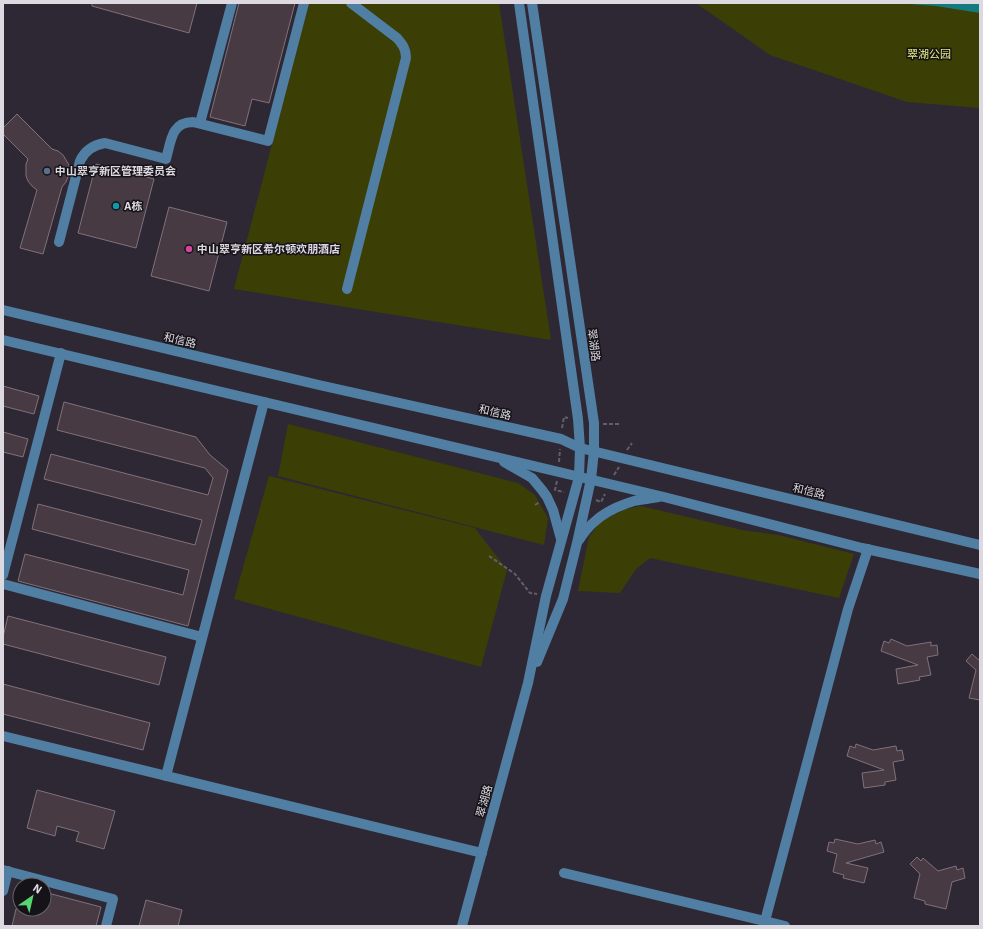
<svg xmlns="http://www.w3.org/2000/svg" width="983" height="929" viewBox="0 0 983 929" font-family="'IBM Plex Sans','Noto Sans SC',sans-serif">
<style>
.green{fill:#3b3f05}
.water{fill:#157a7d}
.building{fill:#473a43;stroke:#80717b}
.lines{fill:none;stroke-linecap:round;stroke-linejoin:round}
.path{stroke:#635e69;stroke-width:2;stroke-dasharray:4 2;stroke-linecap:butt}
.minor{stroke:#517fa3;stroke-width:10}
.service-dot{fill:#5c6f8a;stroke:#151218;stroke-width:1.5}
.culture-dot{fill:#0f9aa8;stroke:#151218;stroke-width:1.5}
.hotel-dot{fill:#d1479c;stroke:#151218;stroke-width:1.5}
.labels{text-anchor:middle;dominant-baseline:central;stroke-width:3;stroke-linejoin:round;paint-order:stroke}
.park-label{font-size:11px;fill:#e2ec7d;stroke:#151218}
.poi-label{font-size:11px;font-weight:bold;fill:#dcd9e1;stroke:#151218;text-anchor:start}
.street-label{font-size:11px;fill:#dcd9e1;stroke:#151218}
</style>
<rect width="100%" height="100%" fill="#2e2834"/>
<g class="green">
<path d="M 309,3 L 499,3 L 551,340 L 234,289 Z"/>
<path d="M 696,3 L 980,3 L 980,108 L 907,102 L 770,55 Z"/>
<path d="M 288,424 L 518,483 L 535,495 L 548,518 L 544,545 L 278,476 Z"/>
<path d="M 269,476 L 475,528 L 507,570 L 481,667 L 234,599 Z"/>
<path d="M 641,506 L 742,530 L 778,535 L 854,554 L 839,598 L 650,558 L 636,569 L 620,593 L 578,591 L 589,537 L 600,522 L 625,509 Z"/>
</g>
<path class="water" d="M 897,3 L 980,3 L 980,13 L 936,6 Z"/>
<g class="building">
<path d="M 92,3 L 197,3 L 189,33 L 92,6 Z"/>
<path d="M 239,3 L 295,3 L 269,103 L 252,99 L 245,126 L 210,117 Z"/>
<path d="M 17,114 L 52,149 L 58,151 L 63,155 L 69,165 L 69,171 L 68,177 L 66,182 L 62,187 L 43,254 L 20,248 L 37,190 L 32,186 L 28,181 L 26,176 L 26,164 L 28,159 L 3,134 L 3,128 Z"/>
<path d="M 96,164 L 154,179 L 136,248 L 78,233 Z"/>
<path d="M 169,207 L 227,222 L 209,291 L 151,276 Z"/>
<path d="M 3,386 L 39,396 L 34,414 L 3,406 Z"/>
<path d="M 64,402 L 196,437 L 210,455 L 228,470 L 188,626 L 18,581 L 25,554 L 183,595 L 189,570 L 32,529 L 38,504 L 195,545 L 202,520 L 44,479 L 51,454 L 208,495 L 213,478 L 205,468 L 57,430 Z"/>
<path d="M 3,432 L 28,439 L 23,457 L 3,452 Z"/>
<path d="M 8,616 L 166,657 L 159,685 L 3,644 L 3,637 Z"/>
<path d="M 891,639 L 907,646 L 931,642 L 931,646 L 937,645 L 938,655 L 927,657 L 931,675 L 919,677 L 920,680 L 898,684 L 896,669 L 918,665 L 881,651 L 884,641 L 889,643 Z"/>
<path d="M 972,654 L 980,661 L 980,700 L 969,698 L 976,670 L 966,661 Z"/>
<path d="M 3,684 L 150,723 L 143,750 L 3,714 Z"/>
<path d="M 856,744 L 873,750 L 896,746 L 897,751 L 902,750 L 904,760 L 893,762 L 896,780 L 885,782 L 885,785 L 864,788 L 862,773 L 884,770 L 847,756 L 850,746 L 855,748 Z"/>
<path d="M 37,790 L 115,811 L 104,849 L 76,841 L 79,832 L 57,826 L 55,836 L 27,828 Z"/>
<path d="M 835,839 L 858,844 L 875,840 L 876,844 L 881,842 L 884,852 L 846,863 L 868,868 L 864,883 L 843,878 L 844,875 L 833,872 L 837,854 L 827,851 L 829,842 L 834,843 Z"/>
<path d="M 917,857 L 921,861 L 923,858 L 938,871 L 956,866 L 957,870 L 963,868 L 965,878 L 952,882 L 946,909 L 925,904 L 925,901 L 914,898 L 920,874 L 910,864 Z"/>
<path d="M 44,892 L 101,907 L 96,926 L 12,926 L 16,909 L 44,909 Z"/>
<path d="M 146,900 L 182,910 L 178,926 L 139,926 Z"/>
</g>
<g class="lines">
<g class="path">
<path d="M 603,424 L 619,424"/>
<path d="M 562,428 L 564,417 L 568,418"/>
<path d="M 627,450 L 632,443"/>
<path d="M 559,462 L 560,449"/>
<path d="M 614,475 L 619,467"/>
<path d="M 557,481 L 555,490 L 564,492"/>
<path d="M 596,500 L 601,502 L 605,494"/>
<path d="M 535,505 L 540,502"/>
<path d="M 489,556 L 515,574 L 530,593 L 537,594"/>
</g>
<g class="minor">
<path d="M 532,3 L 594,423 L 594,451 L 591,479 L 577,543 L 563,599 L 537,662"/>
<path d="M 200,123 L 232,3"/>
<path d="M 59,242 L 80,161 C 85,150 93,145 105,143 L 166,159 C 171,142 171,122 193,122 L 268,141 L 304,3"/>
<path d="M 347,289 L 406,58 C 406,49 403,45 397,38 L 351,3"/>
<path d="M 3,310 L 319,385 L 561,439 L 580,448 L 980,545"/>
<path d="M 3,340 L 664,497 L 862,548 L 980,574"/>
<path d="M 504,462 L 532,478 L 542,490 L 547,497 L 553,510 L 561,539"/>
<path d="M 579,540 C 583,534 587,528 593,523 C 603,513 621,505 634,501 C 642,499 651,499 659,497"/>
<path d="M 3,575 L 61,353"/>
<path d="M 3,584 L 202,637"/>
<path d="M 3,736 L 482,853"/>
<path d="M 166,776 L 264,402"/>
<path d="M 3,870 L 113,899 L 106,926"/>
<path d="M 564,873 L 785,926"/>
<path d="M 3,891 L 8,871"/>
<path d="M 765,921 L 848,609 L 868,549"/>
<path d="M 462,926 L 528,683 L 546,596 L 579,477 L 580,448 L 578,419 L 519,3"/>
</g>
</g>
<circle class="service-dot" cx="47" cy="171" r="4"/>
<circle class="culture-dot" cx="116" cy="206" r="4"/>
<circle class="hotel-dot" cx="189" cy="249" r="4"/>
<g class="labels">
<g class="park-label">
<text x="929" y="54">翠湖公园</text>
</g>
<g class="poi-label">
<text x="55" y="171">中山翠亨新区管理委员会</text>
<text x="124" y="206">A栋</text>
<text x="197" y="249">中山翠亨新区希尔顿欢朋酒店</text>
</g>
<g class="street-label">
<text transform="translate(180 340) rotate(13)">和信路</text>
<text transform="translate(594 345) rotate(82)">翠湖路</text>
<text transform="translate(495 412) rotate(13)">和信路</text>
<text transform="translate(809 491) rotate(14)">和信路</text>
<text transform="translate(484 801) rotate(-75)">翠湖路</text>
</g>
</g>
<rect width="983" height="929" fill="none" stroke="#dcd9e1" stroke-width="8"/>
<g transform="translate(32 897) rotate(34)"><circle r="19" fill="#151218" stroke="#656268"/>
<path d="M0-3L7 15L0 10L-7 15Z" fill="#57d570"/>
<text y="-6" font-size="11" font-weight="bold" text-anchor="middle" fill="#dcd9e1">N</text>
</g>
</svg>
